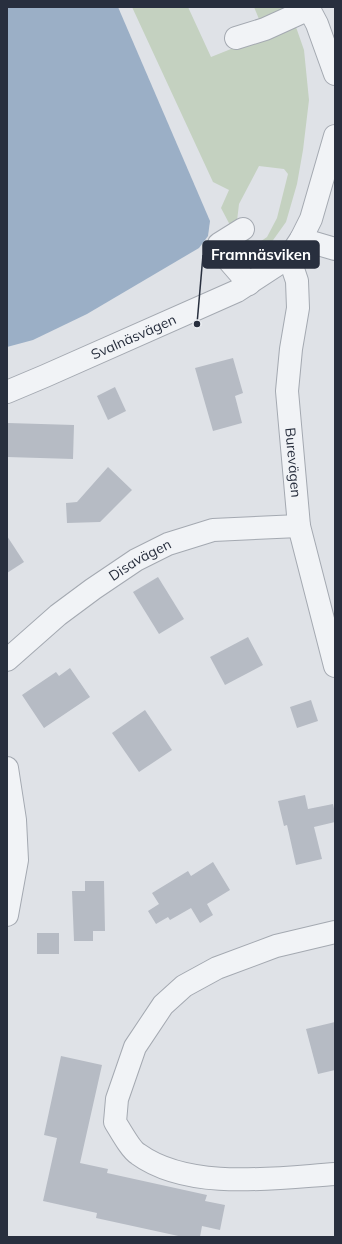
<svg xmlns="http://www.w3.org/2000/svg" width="342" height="1244" viewBox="0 0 342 1244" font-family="Mulish,sans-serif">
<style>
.green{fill:#c4d1c0}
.water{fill:#9bafc6}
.building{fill:#b6bbc4}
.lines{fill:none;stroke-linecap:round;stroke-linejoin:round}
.minor-casing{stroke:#a4a9b1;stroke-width:24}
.minor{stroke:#f1f3f6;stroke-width:22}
.labels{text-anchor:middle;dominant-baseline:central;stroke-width:4;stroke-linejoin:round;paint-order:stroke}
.street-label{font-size:14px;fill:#282f3e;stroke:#eef1f5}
.leader{fill:none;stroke:#282f3e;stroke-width:1.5}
.callout-dot{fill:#282f3e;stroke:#eef1f5;stroke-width:1.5}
.callout{fill:#282f3e;stroke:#282f3e;stroke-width:1.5}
.callout-label{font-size:15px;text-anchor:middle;font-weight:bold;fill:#fff}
</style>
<rect width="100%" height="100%" fill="#dfe2e7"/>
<g class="green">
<path d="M 132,7 L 188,7 L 211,57 L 266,35 L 296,27 L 304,50 L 309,100 L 303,150 L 297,184 L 286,222 L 266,250 L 248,264 L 235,245 L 239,237 L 248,239 L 254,246 L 267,237 L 277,218 L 288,174 L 284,169 L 259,166 L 239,204 L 237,221 L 231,227 L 221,208 L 229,190 L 213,182 Z"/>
<path d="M 254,7 L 289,7 L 261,24 Z"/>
</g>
<path class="water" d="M 7,7 L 118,7 L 210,221 L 208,236 L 199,248 L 87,314 L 33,340 L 7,347 Z"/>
<g class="building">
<path d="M 233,358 L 243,393 L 235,396 L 242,423 L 213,431 L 195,368 Z"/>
<path d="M 115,387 L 126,411 L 108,420 L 97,396 Z"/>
<path d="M 8,423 L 74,425 L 73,459 L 7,457 Z"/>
<path d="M 108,467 L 132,490 L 100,522 L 67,523 L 66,503 L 77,502 Z"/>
<path d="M 7,536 L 24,562 L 7,573 Z"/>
<path d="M 158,577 L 184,619 L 159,634 L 133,592 Z"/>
<path d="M 248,637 L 263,665 L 225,685 L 210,657 Z"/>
<path d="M 70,668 L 90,697 L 44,728 L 22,695 L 56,672 L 59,676 Z"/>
<path d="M 311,700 L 318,721 L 297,728 L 290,707 Z"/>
<path d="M 145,710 L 172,750 L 139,772 L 112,733 Z"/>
<path d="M 305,795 L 308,809 L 333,804 L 335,813 L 335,822 L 314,827 L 322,859 L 296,865 L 287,825 L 284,826 L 278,801 Z"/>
<path d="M 213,862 L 230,890 L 207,904 L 213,915 L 200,923 L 191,908 L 170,920 L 168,917 L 156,924 L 148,911 L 159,904 L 152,893 L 188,871 L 191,876 Z"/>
<path d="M 85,881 L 104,881 L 105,931 L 93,931 L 93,941 L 74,941 L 72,891 L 85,891 Z"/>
<rect x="37" y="933" width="22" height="21"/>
<path d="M 335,1022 L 335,1070 L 318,1074 L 306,1029 Z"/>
<path d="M 61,1056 L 102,1065 L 80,1163 L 108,1169 L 107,1173 L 207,1195 L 205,1201 L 225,1205 L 220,1230 L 202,1226 L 200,1237 L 183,1237 L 96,1218 L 97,1213 L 43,1201 L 57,1138 L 44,1135 Z"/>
</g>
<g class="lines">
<g class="minor-casing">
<g id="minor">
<path d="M 308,7 L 317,24 L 335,74"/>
<path d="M 236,38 L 265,29 L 309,9"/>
<path d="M 243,229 L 219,244 L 229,261 L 249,284"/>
<path d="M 301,239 L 335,249"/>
<path id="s1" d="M 289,257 L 297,281 L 298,308 L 291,349 L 287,391 L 299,526 L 335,666"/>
<path id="s2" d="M 7,392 L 45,376 L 237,291 L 289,257 L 301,239 L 311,219 L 335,136"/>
<path id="s3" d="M 7,660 L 58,615 L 93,589 L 136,560 L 168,544 L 213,530 L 299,526"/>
<path d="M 7,768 L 15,820 L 17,860 L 7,915"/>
<path d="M 335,932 L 276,946 L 217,968 L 184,986 L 163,1005 L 135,1047 L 117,1099 L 115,1122 C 120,1130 131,1150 138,1154 C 189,1191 275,1178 335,1174"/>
</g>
</g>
<use href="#minor" class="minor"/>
</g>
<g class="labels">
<g class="street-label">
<text stroke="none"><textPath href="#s2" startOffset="138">Svalnäsvägen</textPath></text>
<text stroke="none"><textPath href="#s1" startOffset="208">Burevägen</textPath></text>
<text stroke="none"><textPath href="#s3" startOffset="167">Disavägen</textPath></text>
</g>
</g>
<path class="leader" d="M197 324L203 255"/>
<circle class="callout-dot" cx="197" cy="324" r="4"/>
<rect class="callout" x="203" y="241" width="116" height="27" rx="4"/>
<g class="callout-label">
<text x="261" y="260">Framnäsviken</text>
</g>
<rect width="342" height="1244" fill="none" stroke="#282f3e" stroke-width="16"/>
</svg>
